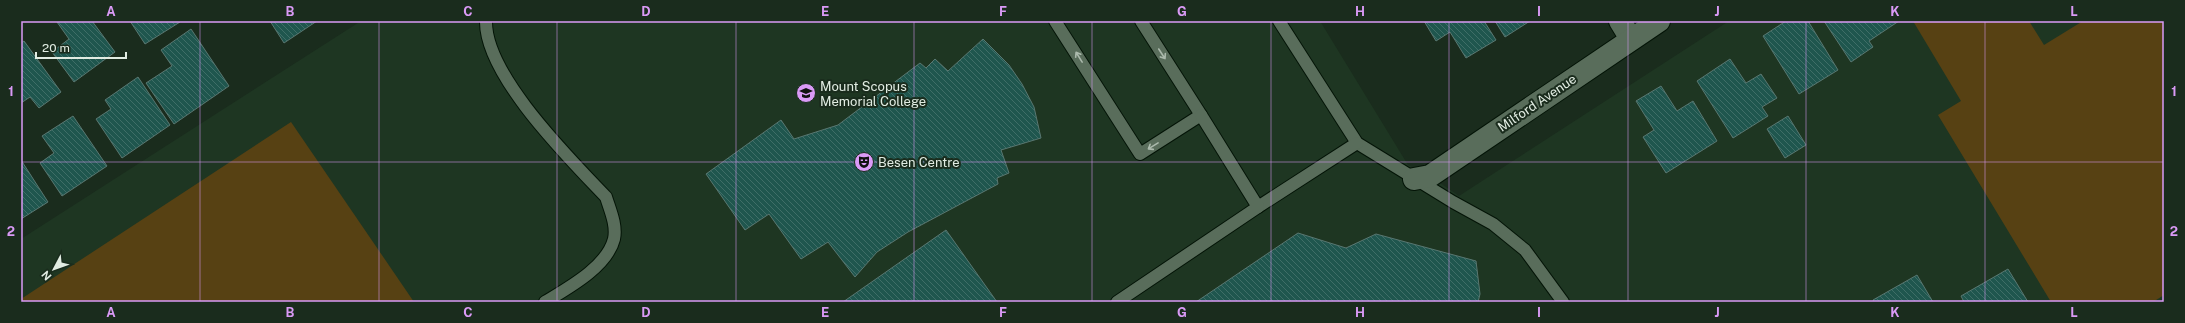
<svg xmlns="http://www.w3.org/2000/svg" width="2185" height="323" viewBox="0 0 2185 323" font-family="'Public Sans',sans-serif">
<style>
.built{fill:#1e3622}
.pitch{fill:#574113}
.building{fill:url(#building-back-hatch);stroke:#597771}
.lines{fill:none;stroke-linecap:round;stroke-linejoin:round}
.service-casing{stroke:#041407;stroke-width:14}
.minor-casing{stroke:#041407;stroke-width:24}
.service{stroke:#596d5b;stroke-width:12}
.minor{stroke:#596d5b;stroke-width:22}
.oneway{stroke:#abb9ac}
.grid{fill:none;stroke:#da9af6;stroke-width:1;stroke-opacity:0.55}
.labels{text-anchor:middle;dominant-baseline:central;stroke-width:4;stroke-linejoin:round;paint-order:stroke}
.poi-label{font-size:13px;fill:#e1ece2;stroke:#1a2c1d;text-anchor:start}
.street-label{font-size:13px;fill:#e1ece2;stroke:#1a2c1d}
.neatline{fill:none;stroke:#da9af6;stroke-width:1.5}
.grid-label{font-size:13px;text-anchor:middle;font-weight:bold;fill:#da9af6}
</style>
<defs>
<pattern id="building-back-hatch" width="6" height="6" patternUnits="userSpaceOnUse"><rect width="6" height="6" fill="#1f564e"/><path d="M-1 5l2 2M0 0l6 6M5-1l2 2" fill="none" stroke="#3f6e67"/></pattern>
</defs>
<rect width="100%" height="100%" fill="#1a2c1d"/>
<path class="built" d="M 361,21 L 1320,21 L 1408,165 L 1430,176 L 1459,196 L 1729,21 L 2164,21 L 2164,302 L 21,302 L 21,239 Z"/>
<g class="pitch">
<path d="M 1913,21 L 2029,21 L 2044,45 L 2083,21 L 2164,21 L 2164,295 L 2153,302 L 2051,302 L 1938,115 L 1961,101 Z"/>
<path d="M 291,122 L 414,302 L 21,302 L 21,299 Z"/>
</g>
<g class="building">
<path d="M 58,21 L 92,21 L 115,52 L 74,82 L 52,52 L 69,39 L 57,22 Z"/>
<path d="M 130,21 L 179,21 L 180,22 L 145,44 Z"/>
<path d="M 270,21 L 317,21 L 284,43 Z"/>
<path d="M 1424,21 L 1484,21 L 1496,40 L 1466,58 L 1450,32 L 1436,41 Z"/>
<path d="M 1495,21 L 1530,21 L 1505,37 Z"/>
<path d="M 1786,21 L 1808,21 L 1838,70 L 1799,94 L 1763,36 Z"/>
<path d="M 1824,21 L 1899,21 L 1869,41 L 1873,47 L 1851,62 Z"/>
<path d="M 191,29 L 229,86 L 174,124 L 146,83 L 172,66 L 161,50 Z"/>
<path d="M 983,39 L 1009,65 L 1022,84 L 1034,107 L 1041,138 L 1001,150 L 1009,173 L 997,178 L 998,184 L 908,232 L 877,252 L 855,277 L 828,242 L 801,259 L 769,214 L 745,230 L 706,174 L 781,120 L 794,139 L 838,125 L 920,63 L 926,68 L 935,59 L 948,71 Z"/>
<path d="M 24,41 L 61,92 L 39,108 L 30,97 L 21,103 L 21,43 Z"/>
<path d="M 1730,59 L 1746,83 L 1761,74 L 1777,98 L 1762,107 L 1768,116 L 1733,138 L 1697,81 Z"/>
<path d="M 138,77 L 170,125 L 122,158 L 96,119 L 111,109 L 105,100 Z"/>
<path d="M 1661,86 L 1677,111 L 1693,101 L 1717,141 L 1666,173 L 1643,137 L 1654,130 L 1636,101 Z"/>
<path d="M 73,116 L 107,166 L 62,196 L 40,163 L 54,153 L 42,136 Z"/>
<path d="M 1788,116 L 1806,145 L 1785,158 L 1767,129 Z"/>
<path d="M 21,160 L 48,202 L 21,219 Z"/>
<path d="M 946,230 L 997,302 L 843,302 Z"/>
<path d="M 1298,233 L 1346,248 L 1376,234 L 1476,261 L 1480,294 L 1478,302 L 1196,302 Z"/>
<path d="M 2008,269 L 2028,302 L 1964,302 L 1961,296 Z"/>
<path d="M 1917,275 L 1933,302 L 1874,302 L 1873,300 Z"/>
</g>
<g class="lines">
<g class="service-casing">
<g id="service">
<path d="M 486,21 C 485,75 569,158 606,197 C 610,210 617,225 614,239 C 607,267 568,288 545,302"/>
<path d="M 1055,21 L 1140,154 L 1201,115 L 1141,21"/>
<path d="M 1279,21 L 1357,143 L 1453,202 L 1493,224 L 1525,250 L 1563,302"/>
<path d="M 1258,207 L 1357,143"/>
<path d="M 1117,302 L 1258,207 L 1201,115"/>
</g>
</g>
<g class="minor-casing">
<g id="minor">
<path d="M 1620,21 L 1631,39"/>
<path d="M 1414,179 L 1430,176 L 1659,21"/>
</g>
</g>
<use href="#service" class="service"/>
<use href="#minor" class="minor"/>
</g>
<defs><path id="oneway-shaft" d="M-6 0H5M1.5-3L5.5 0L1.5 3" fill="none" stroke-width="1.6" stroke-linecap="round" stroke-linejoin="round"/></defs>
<g class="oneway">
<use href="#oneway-shaft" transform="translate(1162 54) rotate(57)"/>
<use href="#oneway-shaft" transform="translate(1079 57) rotate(-122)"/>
<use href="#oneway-shaft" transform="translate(1153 146) rotate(148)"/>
</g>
<path class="grid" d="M 200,21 L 200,302M 379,21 L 379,302M 557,21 L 557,302M 736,21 L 736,302M 914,21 L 914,302M 1092,21 L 1092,302M 1271,21 L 1271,302M 1449,21 L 1449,302M 1628,21 L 1628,302M 1806,21 L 1806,302M 1985,21 L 1985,302M 21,162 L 2164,162"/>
<defs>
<g id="school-disc" transform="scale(1)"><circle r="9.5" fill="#da9af6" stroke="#1a2c1d"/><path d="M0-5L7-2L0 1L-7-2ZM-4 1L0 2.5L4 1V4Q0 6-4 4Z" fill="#111"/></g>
<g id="theatre-disc" transform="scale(1)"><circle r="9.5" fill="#da9af6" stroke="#1a2c1d"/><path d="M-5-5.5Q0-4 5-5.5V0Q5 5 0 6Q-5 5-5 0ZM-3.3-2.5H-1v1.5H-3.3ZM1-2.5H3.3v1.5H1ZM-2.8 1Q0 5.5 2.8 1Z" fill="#111"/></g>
</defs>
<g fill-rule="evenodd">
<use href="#school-disc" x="806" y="93"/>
<use href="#theatre-disc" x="864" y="162"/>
</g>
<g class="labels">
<g class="poi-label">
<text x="820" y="86">Mount Scopus<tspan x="820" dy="15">Memorial College</tspan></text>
<text x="878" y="162">Besen Centre</text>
</g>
<g class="street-label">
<text transform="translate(1537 103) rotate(-34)">Milford Avenue</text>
</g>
</g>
<rect width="2185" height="323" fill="none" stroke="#1a2c1d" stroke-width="44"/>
<g transform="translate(54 269) rotate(229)" stroke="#1a2c1d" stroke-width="3" paint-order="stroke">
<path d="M0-3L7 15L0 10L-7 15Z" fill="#e1ece2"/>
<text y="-6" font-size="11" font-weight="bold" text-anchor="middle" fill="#e1ece2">N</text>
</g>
<path d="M36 52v6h90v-6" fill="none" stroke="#e1ece2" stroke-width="2"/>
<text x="42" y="52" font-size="12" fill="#e1ece2" stroke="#1a2c1d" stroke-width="3" paint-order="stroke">20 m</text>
<rect x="22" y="22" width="2141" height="279" class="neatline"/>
<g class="grid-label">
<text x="111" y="16">A</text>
<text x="290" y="16">B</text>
<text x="468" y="16">C</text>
<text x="646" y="16">D</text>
<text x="825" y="16">E</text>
<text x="1003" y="16">F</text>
<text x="1182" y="16">G</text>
<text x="1360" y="16">H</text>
<text x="1539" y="16">I</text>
<text x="1717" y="16">J</text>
<text x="1895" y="16">K</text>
<text x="2074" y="16">L</text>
<text x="11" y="96">1</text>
<text x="2174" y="96">1</text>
<text x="11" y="236">2</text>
<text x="2174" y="236">2</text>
<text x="111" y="317">A</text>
<text x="290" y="317">B</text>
<text x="468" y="317">C</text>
<text x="646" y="317">D</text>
<text x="825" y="317">E</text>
<text x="1003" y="317">F</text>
<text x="1182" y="317">G</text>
<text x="1360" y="317">H</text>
<text x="1539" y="317">I</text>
<text x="1717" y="317">J</text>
<text x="1895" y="317">K</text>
<text x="2074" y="317">L</text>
</g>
</svg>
